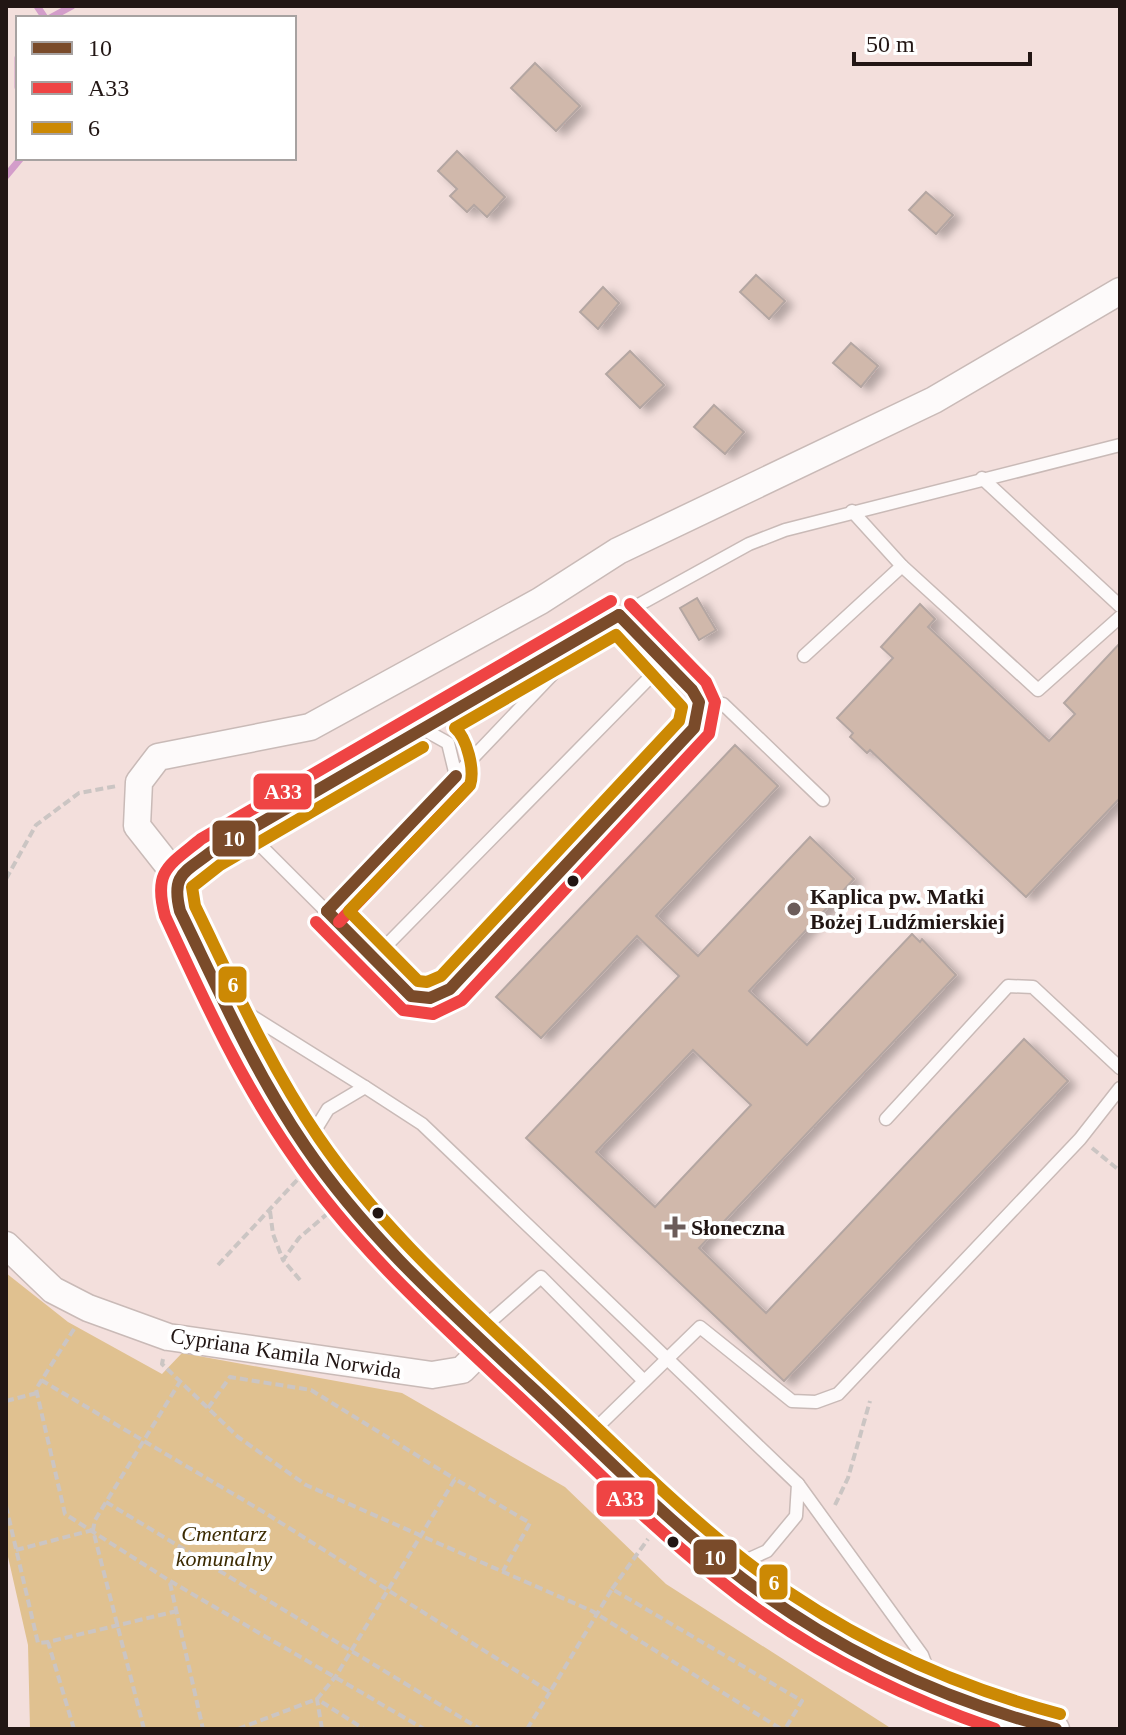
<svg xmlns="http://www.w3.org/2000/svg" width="1126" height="1735" viewBox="0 0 1126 1735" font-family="'Times New Roman',serif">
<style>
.green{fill:#e0c190}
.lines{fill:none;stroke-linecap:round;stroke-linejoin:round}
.stream{stroke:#d39dca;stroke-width:7}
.building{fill:#d0b8ab;stroke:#b4a6a2;stroke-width:2;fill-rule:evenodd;filter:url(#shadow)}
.lane-casing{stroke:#c9bab7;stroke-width:15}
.street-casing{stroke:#c9bab7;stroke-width:29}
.path{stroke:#cbc5c3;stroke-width:4;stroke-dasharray:8 4;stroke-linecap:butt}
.lane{stroke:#fdfafa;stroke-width:12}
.street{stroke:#fdfafa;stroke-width:26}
.bus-1-casing{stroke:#fff;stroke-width:18}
.bus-2-casing{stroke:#fff;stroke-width:18}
.bus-3-casing{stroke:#fff;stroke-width:18}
.bus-1{stroke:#7a4b2a;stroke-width:12}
.bus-2{stroke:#ef4444;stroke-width:12}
.bus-3{stroke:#cc8904;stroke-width:12}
.bus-dot{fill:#221614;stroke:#fff;stroke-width:3}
.poi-dot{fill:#6b5c5a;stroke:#fff;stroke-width:3}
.labels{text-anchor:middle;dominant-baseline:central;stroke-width:8;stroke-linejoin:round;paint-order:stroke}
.poi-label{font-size:22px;font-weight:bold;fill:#221614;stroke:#fff;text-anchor:start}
.street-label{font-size:22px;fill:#221614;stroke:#fff}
.park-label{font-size:22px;font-style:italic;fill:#3c2b02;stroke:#fff}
.line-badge{stroke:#fff;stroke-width:3}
.badge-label{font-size:22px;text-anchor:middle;font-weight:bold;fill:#fff}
</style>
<defs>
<filter id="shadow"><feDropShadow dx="8" dy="4.5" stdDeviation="4" flood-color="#0004"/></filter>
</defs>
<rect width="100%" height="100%" fill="#f3dfdc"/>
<path class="green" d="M 6,1273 L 68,1322 L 162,1374 L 182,1353 L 402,1393 L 565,1487 L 666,1584 L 892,1729 L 30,1729 L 28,1645 L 6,1548 Z"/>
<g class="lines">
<g class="stream">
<path d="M 37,6 L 45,18"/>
<path d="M 50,18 L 72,6"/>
<path d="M 18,58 L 18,87"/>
<path d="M 6,176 L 21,158"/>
</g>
</g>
<g class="building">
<path d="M 535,63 L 580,106 L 556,131 L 511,88 Z"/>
<path d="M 457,151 L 505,197 L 487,217 L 474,205 L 467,212 L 450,196 L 457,189 L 438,171 Z"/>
<path d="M 926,192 L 953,215 L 936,234 L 909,210 Z"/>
<path d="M 756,275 L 785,301 L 769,319 L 740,292 Z"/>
<path d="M 603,287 L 619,303 L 598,329 L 580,312 Z"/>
<path d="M 851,343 L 878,366 L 861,387 L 833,363 Z"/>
<path d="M 630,351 L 664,385 L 640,408 L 606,374 Z"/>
<path d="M 714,405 L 744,432 L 725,454 L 694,427 Z"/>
<path d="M 697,598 L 716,630 L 699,640 L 680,608 Z"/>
<path d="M 920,604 L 935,619 L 928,627 L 1049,741 L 1075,714 L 1064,703 L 1120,643 L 1120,798 L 1026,897 L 870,750 L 867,753 L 850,737 L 853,733 L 837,718 L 893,658 L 881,647 Z"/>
<path d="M 735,745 L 778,786 L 656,916 L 698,956 L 810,837 L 854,879 L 749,991 L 807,1045 L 912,934 L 920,942 L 922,939 L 956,975 L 699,1248 L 766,1313 L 1024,1039 L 1068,1081 L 784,1381 L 526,1138 L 679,976 L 637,936 L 541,1038 L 496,997 ZM 693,1050 L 751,1105 L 655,1207 L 596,1152 Z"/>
</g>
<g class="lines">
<g class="lane-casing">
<g id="lane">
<path d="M 982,478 L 1120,606"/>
<path d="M 852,511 L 902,566"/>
<path d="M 619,615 L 692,690 L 699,702 L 694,728 L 450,989 L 430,998 L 411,996 L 263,848 L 251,829 L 575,640 L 749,544 L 785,530 L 1120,445"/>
<path d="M 804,656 L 902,566 L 1038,690 L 1120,617"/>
<path d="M 699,702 L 723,704 L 823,800"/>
<path d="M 423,729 L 448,743 L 456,776"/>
<path d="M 327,911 L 565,661 L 575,640"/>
<path d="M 374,958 L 664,663"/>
<path d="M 229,1002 L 365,1087"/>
<path d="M 886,1119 L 1008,986 L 1033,987 L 1120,1068"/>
<path d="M 306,1145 L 328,1109 L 365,1087 L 422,1124 L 798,1484 L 796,1516 L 767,1551 L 747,1560 L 723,1562"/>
<path d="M 476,1334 L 541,1277 L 644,1381"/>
<path d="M 586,1438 L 700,1327 L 792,1401 L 816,1402 L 838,1394 L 1080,1139 L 1120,1088"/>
<path d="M 798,1484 L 922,1655 L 934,1686"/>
</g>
</g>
<g class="street-casing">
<g id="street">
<path d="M 251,829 L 178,878 L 175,891 L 180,911 C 219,991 255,1072 305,1146 C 367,1237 449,1310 529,1385 C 592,1444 653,1508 720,1562 C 811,1636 940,1704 1056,1729"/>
<path d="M 178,878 L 137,826 L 139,782 L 158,757 L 310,727 L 540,601 L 618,551 L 934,400 L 1120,291"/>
<path d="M 6,1245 L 53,1290 L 88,1308 L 168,1337 L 432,1375 L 462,1370 L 487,1345"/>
</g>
</g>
<g class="path">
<path d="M 6,879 L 36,825 L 79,793 L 117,786"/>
<path d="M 1092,1148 L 1120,1171"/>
<path d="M 270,1211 L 273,1234 L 283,1260"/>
<path d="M 218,1265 L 298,1179"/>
<path d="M 300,1280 L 283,1260 L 299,1238 L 327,1214"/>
<path d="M 74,1329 L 36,1389 L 65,1514 L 170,1581 L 424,1729"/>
<path d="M 163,1359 L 162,1364 L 238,1437 L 306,1485 L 592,1611 L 781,1729"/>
<path d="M 41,1380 L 262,1511 L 550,1692 L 612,1589 L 802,1701 L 785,1729"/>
<path d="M 6,1401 L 37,1393"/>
<path d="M 208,1408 L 230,1377 L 311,1390 L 455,1479"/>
<path d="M 106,1502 L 480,1729"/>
<path d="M 835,1505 L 848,1478 L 870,1401"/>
<path d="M 6,1506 L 38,1643 L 48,1642"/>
<path d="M 16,1550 L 93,1530"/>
<path d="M 170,1583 L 203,1729"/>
<path d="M 612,1589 L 648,1539"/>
<path d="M 74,1729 L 48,1642 L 177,1611"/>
<path d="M 144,1729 L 93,1530 L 95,1520 L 181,1380"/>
<path d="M 238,1729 L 317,1699 L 336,1676 L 455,1479 L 530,1523 L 503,1571"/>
<path d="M 322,1729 L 317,1699 L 364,1729"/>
<path d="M 527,1729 L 550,1692"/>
</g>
<use href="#lane" class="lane"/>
<use href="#street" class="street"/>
<g class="bus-1-casing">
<g id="bus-1">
<path d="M 619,615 L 211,852 C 184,873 171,874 180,911 C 219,991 255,1073 305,1146 C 367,1237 449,1310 529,1385 C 594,1445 656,1510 725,1565 C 823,1644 935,1698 1056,1729"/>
<path d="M 327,911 L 411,996 L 430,998 L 450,989 L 694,728 L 699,702 L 692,690 L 619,615"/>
<path d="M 327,911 L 456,776"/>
</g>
</g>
<g class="bus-2-casing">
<g id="bus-2">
<path d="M 611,601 L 201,839 C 168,866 153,871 165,916 C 203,998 241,1082 293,1156 C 356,1248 438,1321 519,1397 C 584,1458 646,1522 715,1577 C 798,1645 894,1694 995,1729"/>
<path d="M 316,922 L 403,1010 L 433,1014 L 462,1000 L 709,734 L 715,702 L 706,682 L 630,604"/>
<path d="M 339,922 L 468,787"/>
</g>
</g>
<g class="bus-3-casing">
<g id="bus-3">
<path d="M 616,635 L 682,707 L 679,721 L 441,976 L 427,982 L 418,981 L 349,911 L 470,785 C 475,770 467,738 455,728 Z"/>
<path d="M 423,747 L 220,865 L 192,887 L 195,906 C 233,984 269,1065 319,1138 C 380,1227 462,1300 540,1374 C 603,1432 662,1494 729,1548 C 826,1627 939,1682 1060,1714"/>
</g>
</g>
<use href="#bus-1" class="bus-1"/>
<use href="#bus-2" class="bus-2"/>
<use href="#bus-3" class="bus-3"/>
</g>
<g class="bus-dot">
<circle cx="573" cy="881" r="7"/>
<circle cx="378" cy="1213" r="7"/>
<circle cx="673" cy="1542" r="7"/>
</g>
<g class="poi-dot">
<circle cx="794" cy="909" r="8"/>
<path d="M671 1215h8v8h8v8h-8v8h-8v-8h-8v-8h8z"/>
</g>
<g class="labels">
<g class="poi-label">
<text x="810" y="896">Kaplica pw. Matki<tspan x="810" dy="25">Bożej Ludźmierskiej</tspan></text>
<text x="691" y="1227">Słoneczna</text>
</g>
<g class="street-label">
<text transform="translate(286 1353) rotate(9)">Cypriana Kamila Norwida</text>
</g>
<g class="park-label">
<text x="224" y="1533">Cmentarz<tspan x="224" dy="25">komunalny</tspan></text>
</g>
</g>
<g class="line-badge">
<rect x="252" y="772" width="61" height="39" rx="8" fill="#ef4444"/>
<rect x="211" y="819" width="46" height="39" rx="8" fill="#7a4b2a"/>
<rect x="217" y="965" width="31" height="39" rx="8" fill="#cc8904"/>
<rect x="595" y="1479" width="61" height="39" rx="8" fill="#ef4444"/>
<rect x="692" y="1538" width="46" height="38" rx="8" fill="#7a4b2a"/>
<rect x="758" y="1563" width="31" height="38" rx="8" fill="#cc8904"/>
</g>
<g class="badge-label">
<text x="283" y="799">A33</text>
<text x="234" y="846">10</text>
<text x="233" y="992">6</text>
<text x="625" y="1506">A33</text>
<text x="715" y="1565">10</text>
<text x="774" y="1590">6</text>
</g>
<rect width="1126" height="1735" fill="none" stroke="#221614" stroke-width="16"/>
<rect x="16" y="16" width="280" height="144" fill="#ffffff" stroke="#a7a2a1" stroke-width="2"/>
<rect x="32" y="42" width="40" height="12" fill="#7a4b2a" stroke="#a7a2a1" stroke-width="2"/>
<text x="88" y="56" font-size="24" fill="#221614">10</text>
<rect x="32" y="82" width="40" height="12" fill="#ef4444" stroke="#a7a2a1" stroke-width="2"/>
<text x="88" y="96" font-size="24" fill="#221614">A33</text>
<rect x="32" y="122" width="40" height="12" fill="#cc8904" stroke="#a7a2a1" stroke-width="2"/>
<text x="88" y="136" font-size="24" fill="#221614">6</text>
<path d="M854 52v12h176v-12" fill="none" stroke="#221614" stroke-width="4"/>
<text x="866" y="52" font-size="24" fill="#221614" stroke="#ffffff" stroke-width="6" paint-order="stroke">50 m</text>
</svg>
